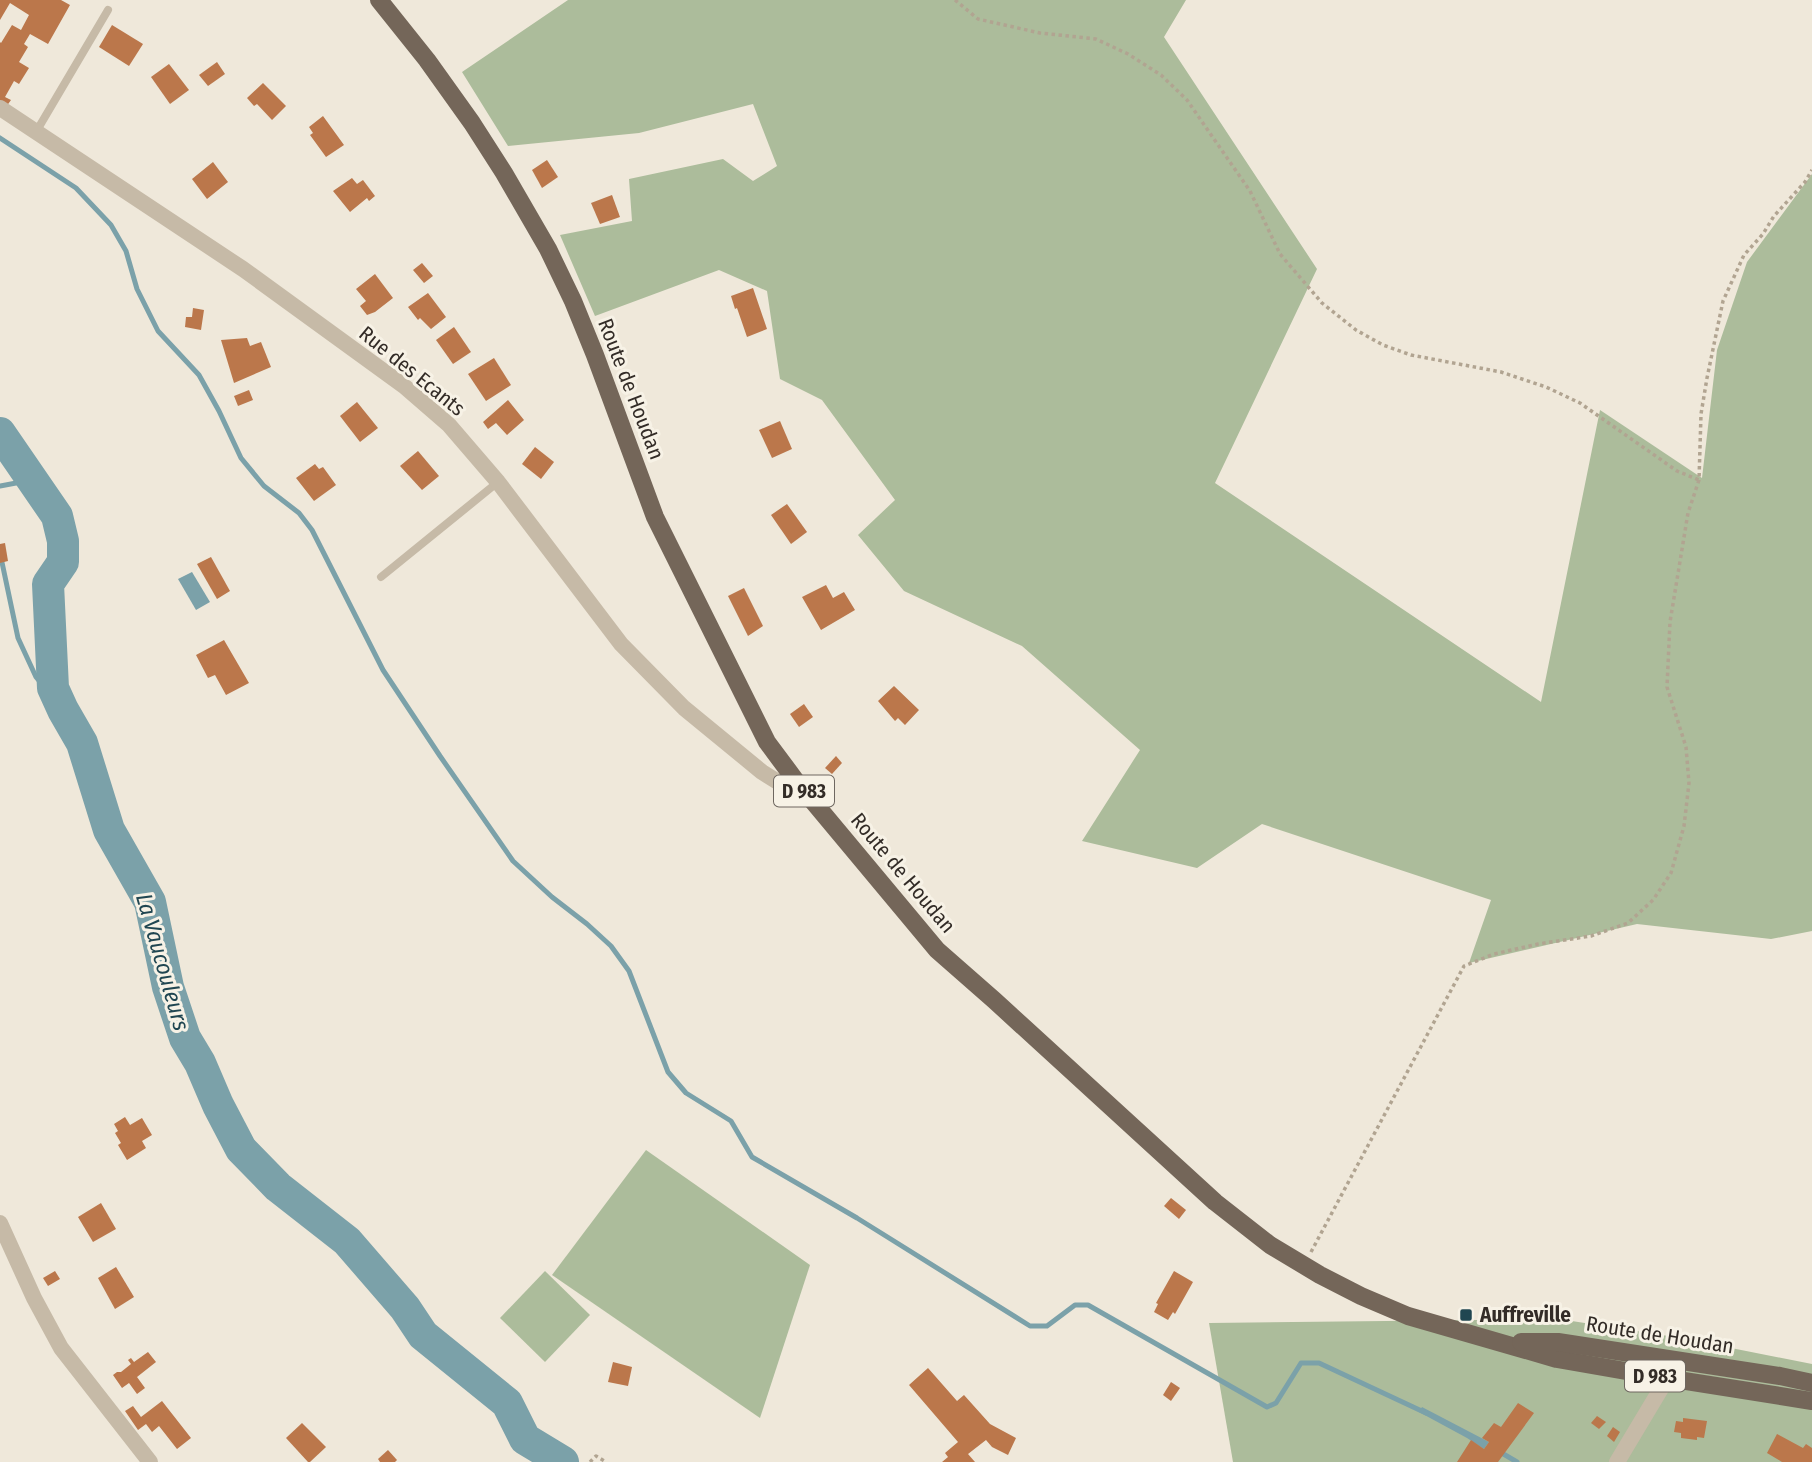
<svg xmlns="http://www.w3.org/2000/svg" width="1812" height="1462" viewBox="0 0 1812 1462" font-family="'Fira Sans Condensed',sans-serif">
<style>
.green{fill:#acbc9b}
.water{fill:#7ba1a9}
.lines{fill:none;stroke-linecap:round;stroke-linejoin:round}
.stream{stroke:#7ba1a9;stroke-width:5}
.river{stroke:#7ba1a9;stroke-width:32}
.building{fill:#bb774b}
.path{stroke:#b1a491;stroke-width:3.5;stroke-dasharray:3.5 3.5;stroke-linecap:butt}
.service{stroke:#c6baa7;stroke-width:8}
.minor{stroke:#c6baa7;stroke-width:16}
.primary{stroke:#746659;stroke-width:18}
.poi-dot{fill:#204651;stroke:#f7f2e6;stroke-width:2.5}
.labels{text-anchor:middle;dominant-baseline:central;stroke-width:6;stroke-linejoin:round;paint-order:stroke}
.shield{fill:#f7f2e6;stroke:#6e6760;stroke-width:2}
.shield-label{font-size:19px;font-weight:bold;fill:#332c27}
.street-label{font-size:21px;fill:#332c27;stroke:#f7f2e6}
.poi-label{font-size:21px;font-weight:bold;fill:#332c27;stroke:#f7f2e6;text-anchor:start}
.water-label{font-size:23px;font-style:italic;fill:#204651;stroke:#f7f2e6}
</style>
<rect width="100%" height="100%" fill="#efe8da"/>
<g class="green">
<path d="M 568,0 L 1186,0 L 1164,37 L 1317,269 L 1215,483 L 1541,702 L 1600,410 L 1702,478 L 1717,350 L 1747,262 L 1812,174 L 1812,931 L 1771,939 L 1637,924 L 1469,963 L 1491,900 L 1262,824 L 1197,868 L 1082,841 L 1140,750 L 1022,646 L 904,591 L 858,535 L 895,500 L 822,400 L 780,379 L 767,291 L 719,270 L 595,316 L 560,235 L 632,221 L 629,179 L 723,159 L 753,181 L 777,166 L 753,104 L 639,133 L 508,146 L 462,72 Z"/>
<path d="M 646,1150 L 810,1265 L 760,1418 L 552,1275 Z"/>
<path d="M 545,1271 L 590,1315 L 545,1362 L 500,1318 Z"/>
<path d="M 1559,1319 L 1681,1338 L 1812,1364 L 1812,1462 L 1233,1462 L 1209,1323 Z"/>
</g>
<g class="water">
<path d="M 192,572 L 210,602 L 196,610 L 178,579 Z"/>
<path d="M 1422,1407 L 1489,1442 L 1484,1449 L 1467,1438 L 1419,1412 Z"/>
</g>
<g class="lines">
<g class="stream">
<path d="M 0,138 L 76,188 L 111,225 L 126,251 L 137,289 L 158,331 L 199,375 L 219,411 L 241,458 L 264,486 L 299,513 L 312,530 L 383,670 L 440,756 L 513,861 L 552,897 L 587,924 L 611,946 L 629,971 L 668,1072 L 686,1093 L 731,1121 L 752,1157 L 857,1218 L 1030,1326 L 1047,1326 L 1075,1305 L 1088,1305 L 1267,1407 L 1276,1403 L 1301,1363 L 1319,1363 L 1426,1413"/>
<path d="M 0,486 L 32,480"/>
<path d="M 0,553 L 18,638 L 36,677 L 63,710"/>
<path d="M 1500,1452 L 1517,1462"/>
</g>
<path class="river" d="M 0,433 L 57,516 L 63,541 L 63,562 L 48,584 L 53,688 L 63,710 L 82,743 L 109,830 L 150,902 L 168,987 L 185,1038 L 200,1063 L 218,1105 L 241,1149 L 278,1187 L 347,1241 L 405,1308 L 423,1335 L 507,1403 L 525,1439 L 563,1462"/>
</g>
<g class="building">
<path d="M 0,0 L 61,0 L 70,5 L 48,44 L 30,34 L 24,44 L 28,47 L 19,62 L 29,68 L 19,84 L 14,81 L 5,97 L 11,100 L 6,107 L 0,103 L 0,42 L 1,43 L 12,25 L 21,30 L 29,15 L 10,3 L 0,20 Z"/>
<path d="M 112,25 L 143,44 L 129,66 L 99,47 Z"/>
<path d="M 217,62 L 225,74 L 208,86 L 199,75 Z"/>
<path d="M 169,64 L 189,90 L 170,104 L 151,77 Z"/>
<path d="M 263,83 L 286,106 L 272,120 L 257,104 L 254,106 L 247,98 Z"/>
<path d="M 323,116 L 344,145 L 326,157 L 310,135 L 313,133 L 309,127 Z"/>
<path d="M 547,160 L 558,177 L 542,188 L 532,170 Z"/>
<path d="M 213,162 L 228,182 L 207,199 L 192,179 Z"/>
<path d="M 352,178 L 357,184 L 363,180 L 375,196 L 369,201 L 367,198 L 350,212 L 333,191 Z"/>
<path d="M 612,195 L 620,217 L 600,224 L 591,203 Z"/>
<path d="M 422,263 L 433,276 L 424,283 L 413,270 Z"/>
<path d="M 375,274 L 393,298 L 375,312 L 367,315 L 360,306 L 366,301 L 356,289 Z"/>
<path d="M 753,288 L 767,329 L 747,337 L 737,308 L 735,309 L 731,296 Z"/>
<path d="M 428,293 L 446,317 L 431,329 L 420,318 L 418,320 L 408,307 Z"/>
<path d="M 193,308 L 204,310 L 201,330 L 185,327 L 186,317 L 192,317 Z"/>
<path d="M 454,327 L 471,352 L 453,364 L 436,340 Z"/>
<path d="M 247,338 L 250,346 L 261,342 L 271,367 L 234,383 L 221,340 Z"/>
<path d="M 494,358 L 511,385 L 486,401 L 468,374 Z"/>
<path d="M 249,390 L 253,400 L 238,406 L 234,396 Z"/>
<path d="M 508,400 L 524,420 L 507,435 L 496,423 L 488,429 L 483,422 Z"/>
<path d="M 357,402 L 378,428 L 360,442 L 340,416 Z"/>
<path d="M 780,421 L 792,449 L 772,458 L 759,430 Z"/>
<path d="M 535,447 L 554,462 L 541,479 L 522,464 Z"/>
<path d="M 418,451 L 439,476 L 422,490 L 400,466 Z"/>
<path d="M 315,464 L 319,469 L 323,467 L 336,485 L 314,501 L 296,478 Z"/>
<path d="M 787,504 L 807,532 L 791,544 L 771,515 Z"/>
<path d="M 5,543 L 8,561 L 0,563 L 0,544 Z"/>
<path d="M 211,557 L 230,591 L 217,599 L 197,564 Z"/>
<path d="M 826,585 L 833,598 L 844,592 L 855,610 L 821,630 L 802,597 Z"/>
<path d="M 744,588 L 763,626 L 748,636 L 728,596 Z"/>
<path d="M 224,640 L 249,683 L 226,695 L 215,675 L 208,678 L 196,655 Z"/>
<path d="M 894,686 L 919,710 L 905,725 L 898,718 L 895,721 L 878,701 Z"/>
<path d="M 804,704 L 813,717 L 799,727 L 790,714 Z"/>
<path d="M 836,756 L 842,763 L 832,774 L 825,768 Z"/>
<path d="M 125,1117 L 130,1125 L 142,1118 L 152,1135 L 142,1141 L 146,1148 L 127,1160 L 118,1145 L 121,1143 L 115,1133 L 118,1131 L 114,1124 Z"/>
<path d="M 1171,1198 L 1186,1210 L 1179,1219 L 1164,1206 Z"/>
<path d="M 101,1203 L 116,1229 L 93,1242 L 78,1217 Z"/>
<path d="M 116,1267 L 134,1297 L 115,1309 L 98,1278 Z"/>
<path d="M 55,1271 L 60,1279 L 48,1286 L 43,1278 Z"/>
<path d="M 1174,1271 L 1193,1282 L 1175,1314 L 1173,1312 L 1168,1320 L 1154,1312 L 1158,1304 L 1156,1303 Z"/>
<path d="M 148,1352 L 156,1362 L 137,1377 L 145,1388 L 137,1394 L 129,1383 L 122,1388 L 113,1375 L 117,1372 L 121,1372 L 131,1364 L 128,1360 L 131,1358 L 134,1362 Z"/>
<path d="M 613,1362 L 632,1367 L 628,1386 L 608,1382 Z"/>
<path d="M 928,1368 L 957,1401 L 964,1395 L 990,1424 L 1016,1438 L 1008,1455 L 992,1447 L 986,1440 L 968,1454 L 975,1462 L 942,1462 L 948,1457 L 945,1453 L 958,1442 L 909,1385 Z"/>
<path d="M 1171,1382 L 1180,1388 L 1171,1401 L 1163,1395 Z"/>
<path d="M 162,1401 L 191,1438 L 177,1449 L 159,1426 L 152,1432 L 146,1424 L 138,1430 L 125,1411 L 133,1406 L 141,1417 Z"/>
<path d="M 1518,1403 L 1534,1413 L 1498,1462 L 1457,1462 L 1471,1440 L 1484,1449 L 1489,1442 L 1482,1438 L 1494,1423 L 1501,1427 Z"/>
<path d="M 1597,1416 L 1606,1422 L 1599,1429 L 1591,1423 Z"/>
<path d="M 1683,1418 L 1707,1421 L 1704,1438 L 1697,1437 L 1697,1440 L 1681,1438 L 1681,1433 L 1674,1432 L 1676,1421 L 1683,1422 Z"/>
<path d="M 302,1423 L 326,1447 L 310,1462 L 308,1462 L 286,1438 Z"/>
<path d="M 1613,1427 L 1620,1432 L 1614,1442 L 1607,1436 Z"/>
<path d="M 1777,1434 L 1803,1448 L 1806,1444 L 1812,1448 L 1812,1462 L 1782,1462 L 1767,1453 Z"/>
<path d="M 388,1450 L 397,1460 L 395,1462 L 380,1462 L 378,1459 Z"/>
</g>
<g class="lines">
<g class="path">
<path d="M 955,0 L 978,19 L 1040,33 L 1096,39 L 1128,54 L 1161,75 L 1187,100 L 1250,191 L 1280,254 L 1322,303 L 1356,330 L 1383,345 L 1411,355 L 1501,372 L 1546,387 L 1580,403 L 1677,471 L 1699,480"/>
<path d="M 1311,1252 L 1464,966 L 1494,954 L 1538,944 L 1591,936 L 1628,923 L 1653,900 L 1671,873 L 1684,826 L 1689,783 L 1686,747 L 1667,687 L 1670,622 L 1688,513 L 1699,480 L 1701,414 L 1707,378 L 1723,301 L 1744,255 L 1763,234 L 1774,216 L 1805,182 L 1812,170"/>
<path d="M 590,1462 L 596,1456 L 606,1462"/>
</g>
<g class="service">
<path d="M 36,132 L 108,10"/>
<path d="M 381,577 L 498,482"/>
</g>
<g class="minor">
<path d="M 0,108 L 243,269 L 404,386 L 449,425 L 498,482 L 621,644 L 684,708 L 762,772 L 786,787 L 796,781"/>
<path d="M 0,1223 L 34,1298 L 61,1348 L 150,1462"/>
<path d="M 1617,1462 L 1665,1382 L 1669,1369"/>
</g>
<g class="primary">
<path d="M 379,0 L 427,60 L 472,123 L 504,173 L 548,249 L 573,301 L 595,355 L 655,517 L 767,742 L 796,781 L 937,950 L 994,1000 L 1215,1202 L 1270,1245 L 1320,1275 L 1361,1296 L 1408,1316 L 1557,1359 L 1666,1378 L 1812,1401"/>
<path d="M 1521,1342 L 1558,1342 L 1780,1376 L 1812,1383"/>
</g>
</g>
<rect class="poi-dot" x="1459" y="1308" width="14" height="14" rx="3.5"/>
<g class="labels">
<g class="shield">
<rect x="774" y="775.5" width="60" height="31" rx="5"/>
<rect x="1625" y="1360.5" width="60" height="31" rx="5"/>
</g>
<g class="shield-label">
<text x="804" y="791">D 983</text>
<text x="1655" y="1376">D 983</text>
</g>
<g class="street-label">
<text transform="translate(412 371) rotate(39)">Rue des Ecants</text>
<text transform="translate(631 389) rotate(69)">Route de Houdan</text>
<text transform="translate(903 873) rotate(50)">Route de Houdan</text>
<text transform="translate(1660 1335) rotate(9)">Route de Houdan</text>
</g>
<g class="poi-label">
<text x="1480" y="1315">Auffreville</text>
</g>
<g class="water-label">
<text transform="translate(163 962) rotate(74)">La Vaucouleurs</text>
</g>
</g>
</svg>
